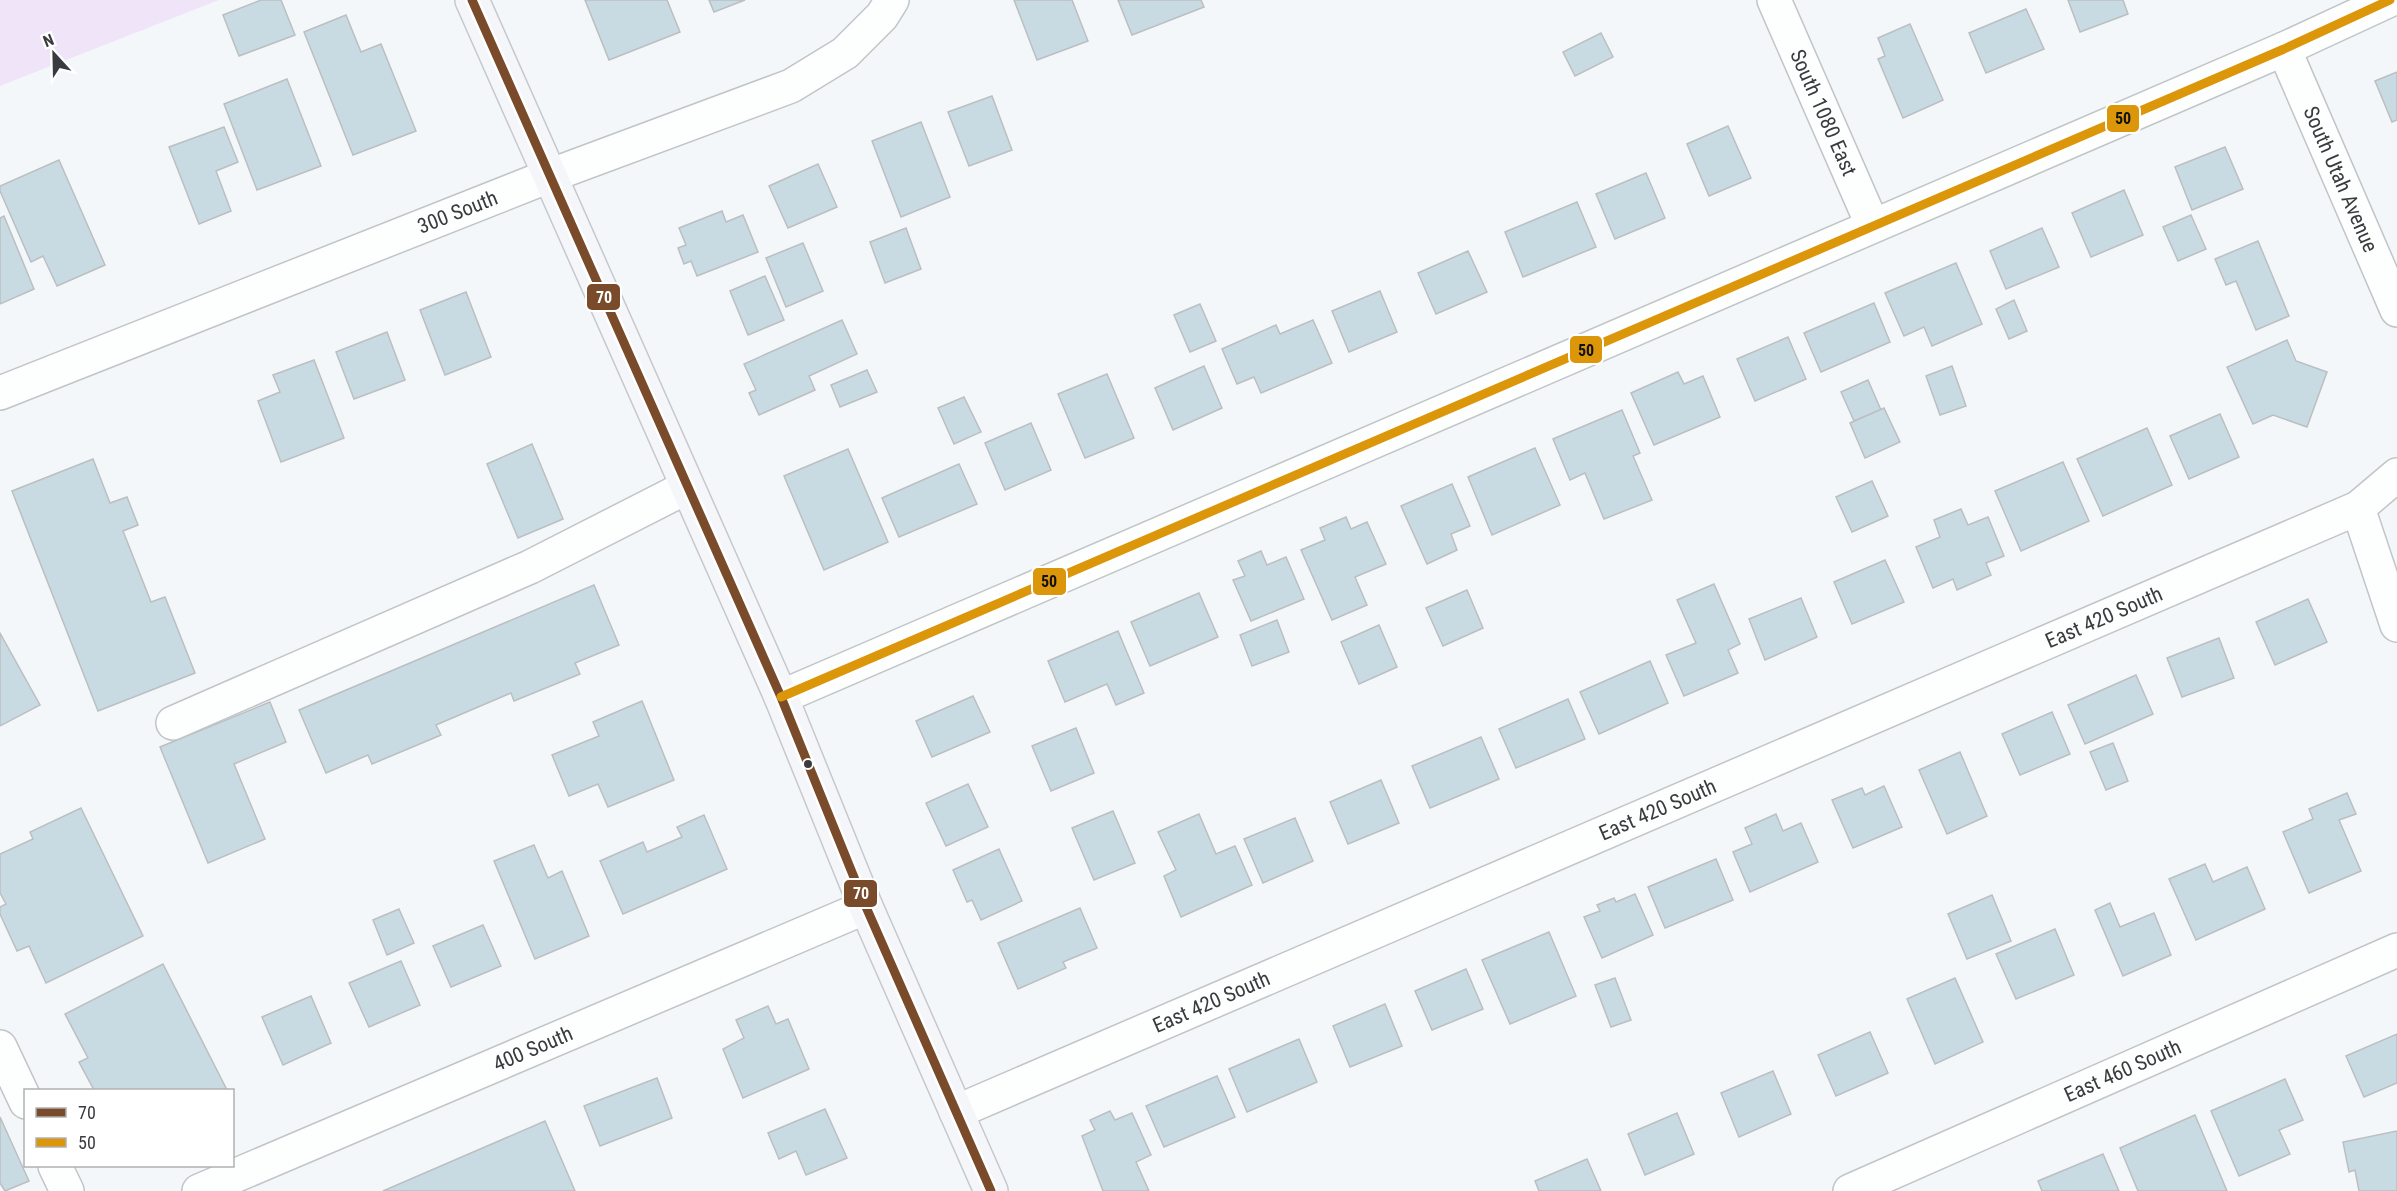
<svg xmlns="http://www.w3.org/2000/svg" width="2397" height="1191" viewBox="0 0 2397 1191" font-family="'Roboto Condensed',sans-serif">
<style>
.green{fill:#f0e5f8}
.building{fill:#c8dae2;stroke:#bcbfc1;stroke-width:1.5}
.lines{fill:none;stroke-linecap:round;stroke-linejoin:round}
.minor-casing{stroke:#c2c5c7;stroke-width:36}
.major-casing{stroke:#c6c8ce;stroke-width:36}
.minor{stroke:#fdfefe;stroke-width:33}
.major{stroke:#f5f6f9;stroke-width:33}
.bus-1-casing{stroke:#fff;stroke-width:14}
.bus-2-casing{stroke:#fff;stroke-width:14}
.bus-1{stroke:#7a4b2a;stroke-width:9}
.bus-2{stroke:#db9609;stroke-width:9}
.bus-dot{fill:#3a3b3e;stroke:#fff;stroke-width:2}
.labels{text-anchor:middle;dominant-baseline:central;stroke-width:4.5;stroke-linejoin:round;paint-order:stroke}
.street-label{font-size:21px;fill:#3a3b3e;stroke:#fff}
.line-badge{stroke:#fff;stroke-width:2}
.badge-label{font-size:16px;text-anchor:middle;font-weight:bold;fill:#fff}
.pale-badge-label{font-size:16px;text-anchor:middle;font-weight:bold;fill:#111}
</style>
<rect width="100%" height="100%" fill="#f4f7fa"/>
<path class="green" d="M 0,0 L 219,0 L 0,86 Z"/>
<g class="building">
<path d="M 261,0 L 281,0 L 295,35 L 239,56 L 223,15 Z"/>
<path d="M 585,0 L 667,0 L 680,32 L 609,60 Z"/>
<path d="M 709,0 L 745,0 L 714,12 Z"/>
<path d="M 1014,0 L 1072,0 L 1088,41 L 1037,60 Z"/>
<path d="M 1118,0 L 1201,0 L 1204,7 L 1132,35 Z"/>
<path d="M 2068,0 L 2123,0 L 2128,14 L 2080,32 Z"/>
<path d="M 2026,9 L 2044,49 L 1986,73 L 1969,33 Z"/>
<path d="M 346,15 L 361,52 L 381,44 L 416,131 L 353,155 L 304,32 Z"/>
<path d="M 1910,24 L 1943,100 L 1903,118 L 1878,59 L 1885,56 L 1878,38 Z"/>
<path d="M 1601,33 L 1613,57 L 1575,76 L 1563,52 Z"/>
<path d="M 2397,72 L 2397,120 L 2392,122 L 2375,81 Z"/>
<path d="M 287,79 L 321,166 L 257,190 L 224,104 Z"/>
<path d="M 992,96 L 1012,150 L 969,166 L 948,112 Z"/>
<path d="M 921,122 L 950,197 L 901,217 L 872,141 Z"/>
<path d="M 1728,126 L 1751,178 L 1709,196 L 1687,144 Z"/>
<path d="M 224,127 L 238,162 L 216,171 L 231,211 L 199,224 L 169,147 Z"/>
<path d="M 2225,147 L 2243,189 L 2192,210 L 2175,167 Z"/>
<path d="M 59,160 L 105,265 L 57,286 L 43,256 L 31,262 L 0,191 L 0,186 Z"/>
<path d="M 818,164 L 837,207 L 788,228 L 769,186 Z"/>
<path d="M 1646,173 L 1665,218 L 1615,239 L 1596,194 Z"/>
<path d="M 2124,190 L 2143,235 L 2091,257 L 2072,213 Z"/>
<path d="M 1577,202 L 1596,247 L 1523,277 L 1505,232 Z"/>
<path d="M 722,211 L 726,222 L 743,215 L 758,252 L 697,276 L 691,261 L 684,264 L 678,248 L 686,245 L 679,228 Z"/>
<path d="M 2191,215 L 2206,249 L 2178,261 L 2163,227 Z"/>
<path d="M 4,216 L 34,289 L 0,304 L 0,218 Z"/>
<path d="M 906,228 L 921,269 L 885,283 L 870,242 Z"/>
<path d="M 2042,228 L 2059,267 L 2006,289 L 1990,251 Z"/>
<path d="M 2258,241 L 2289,316 L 2256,330 L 2236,281 L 2226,285 L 2215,259 Z"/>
<path d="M 803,243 L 823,291 L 786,307 L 766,258 Z"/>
<path d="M 1468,251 L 1487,292 L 1436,314 L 1418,273 Z"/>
<path d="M 1956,263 L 1982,324 L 1932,346 L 1924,327 L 1904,336 L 1885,293 Z"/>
<path d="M 765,276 L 784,320 L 748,335 L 730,291 Z"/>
<path d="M 1380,291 L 1397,332 L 1349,352 L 1332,311 Z"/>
<path d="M 466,292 L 491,357 L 445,375 L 420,310 Z"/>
<path d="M 2014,300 L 2027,331 L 2009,339 L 1996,309 Z"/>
<path d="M 1874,303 L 1890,342 L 1821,372 L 1804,333 Z"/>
<path d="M 1200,304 L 1216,341 L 1190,352 L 1174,315 Z"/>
<path d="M 842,320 L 857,354 L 809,376 L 815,390 L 759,415 L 749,393 L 756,390 L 744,364 Z"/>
<path d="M 1313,320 L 1332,363 L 1261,393 L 1254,377 L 1237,384 L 1222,349 L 1276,325 L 1280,334 Z"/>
<path d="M 387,332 L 405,380 L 354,399 L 336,352 Z"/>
<path d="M 1788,337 L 1806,379 L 1755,401 L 1737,359 Z"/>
<path d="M 2287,340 L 2296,361 L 2327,372 L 2307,427 L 2273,415 L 2253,424 L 2227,367 Z"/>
<path d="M 314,360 L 344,438 L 281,462 L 258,401 L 280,392 L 273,375 Z"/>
<path d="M 1204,366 L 1222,408 L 1173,430 L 1155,388 Z"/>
<path d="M 1952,366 L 1966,406 L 1940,415 L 1926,376 Z"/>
<path d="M 867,370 L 877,392 L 840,407 L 831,385 Z"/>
<path d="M 1678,372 L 1684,384 L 1703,376 L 1720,417 L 1654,445 L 1631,393 Z"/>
<path d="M 1107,374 L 1134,438 L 1085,458 L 1058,394 Z"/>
<path d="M 1868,380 L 1881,410 L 1854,421 L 1841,392 Z"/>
<path d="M 964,397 L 981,432 L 954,444 L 938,408 Z"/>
<path d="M 1884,408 L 1900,442 L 1865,458 L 1850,423 Z"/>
<path d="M 1622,410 L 1640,453 L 1633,456 L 1652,500 L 1604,519 L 1585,473 L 1570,480 L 1553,439 Z"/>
<path d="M 2220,414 L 2239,457 L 2189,479 L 2170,436 Z"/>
<path d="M 1031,423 L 1051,470 L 1005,490 L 985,443 Z"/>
<path d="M 2147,428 L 2172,485 L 2103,516 L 2077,459 Z"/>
<path d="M 532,444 L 563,519 L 518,538 L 487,464 Z"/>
<path d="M 1535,448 L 1560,505 L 1492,535 L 1468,477 Z"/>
<path d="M 848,449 L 888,542 L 824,570 L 784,476 Z"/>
<path d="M 93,459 L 110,503 L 127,497 L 138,525 L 123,531 L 151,602 L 165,597 L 195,673 L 98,711 L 12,491 Z"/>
<path d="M 2063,462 L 2089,521 L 2021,551 L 1995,491 Z"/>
<path d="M 959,464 L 977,504 L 899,537 L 882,498 Z"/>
<path d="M 1872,481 L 1888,516 L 1852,532 L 1836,497 Z"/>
<path d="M 1452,484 L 1470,526 L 1451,534 L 1457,550 L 1427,564 L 1401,506 Z"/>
<path d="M 1961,509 L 1968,525 L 1988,517 L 2004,556 L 1986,563 L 1991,575 L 1957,590 L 1953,579 L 1933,588 L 1916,547 L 1940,537 L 1934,520 Z"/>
<path d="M 1346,517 L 1351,529 L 1367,522 L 1386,564 L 1355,577 L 1367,605 L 1332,620 L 1301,550 L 1325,540 L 1320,528 Z"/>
<path d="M 1261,551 L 1267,565 L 1286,557 L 1304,599 L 1251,621 L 1233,580 L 1245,576 L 1238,561 Z"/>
<path d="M 1885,560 L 1904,602 L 1852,624 L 1834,582 Z"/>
<path d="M 1714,584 L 1740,644 L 1728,650 L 1738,673 L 1684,696 L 1666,655 L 1696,643 L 1677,600 Z"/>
<path d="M 594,585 L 619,645 L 575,663 L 580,674 L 514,701 L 511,693 L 436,725 L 441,735 L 372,764 L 368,755 L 326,773 L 299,710 Z"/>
<path d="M 1467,590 L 1483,628 L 1443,646 L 1426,608 Z"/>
<path d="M 1199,593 L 1218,637 L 1150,666 L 1131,622 Z"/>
<path d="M 1801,598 L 1817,637 L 1765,660 L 1749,619 Z"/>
<path d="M 2308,599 L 2327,642 L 2275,665 L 2256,622 Z"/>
<path d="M 1277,620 L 1289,652 L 1252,666 L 1240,635 Z"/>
<path d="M 1379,625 L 1397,667 L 1359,684 L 1341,642 Z"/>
<path d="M 1118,631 L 1144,693 L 1116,705 L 1107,684 L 1065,702 L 1048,661 Z"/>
<path d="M 0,633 L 40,705 L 0,726 Z"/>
<path d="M 2219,638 L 2234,678 L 2182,697 L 2167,658 Z"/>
<path d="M 1650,661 L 1668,703 L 1599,734 L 1580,692 Z"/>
<path d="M 2136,675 L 2153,714 L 2085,744 L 2068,705 Z"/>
<path d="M 973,696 L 990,732 L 932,757 L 916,721 Z"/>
<path d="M 1568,699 L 1585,739 L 1516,768 L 1499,729 Z"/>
<path d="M 642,701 L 674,780 L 608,807 L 598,784 L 569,796 L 552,755 L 599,736 L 593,722 Z"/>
<path d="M 270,702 L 286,742 L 234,764 L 265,839 L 208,863 L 160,747 Z"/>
<path d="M 2052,712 L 2070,754 L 2020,775 L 2002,734 Z"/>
<path d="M 1076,728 L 1094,773 L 1051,791 L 1032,746 Z"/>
<path d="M 1481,737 L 1499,779 L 1430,808 L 1412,766 Z"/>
<path d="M 2113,743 L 2128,781 L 2106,790 L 2090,752 Z"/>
<path d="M 1960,752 L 1987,816 L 1947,834 L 1919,770 Z"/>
<path d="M 1381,780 L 1399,823 L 1348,844 L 1330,802 Z"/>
<path d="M 968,784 L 988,827 L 946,846 L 926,803 Z"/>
<path d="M 1884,786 L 1902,827 L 1853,848 L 1832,800 L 1862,788 L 1865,795 Z"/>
<path d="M 2347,793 L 2356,814 L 2339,820 L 2361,871 L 2309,893 L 2283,832 L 2313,819 L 2309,809 Z"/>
<path d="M 81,808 L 143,936 L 46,983 L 29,946 L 17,951 L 0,914 L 0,907 L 6,904 L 0,893 L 0,854 L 33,839 L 30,832 Z"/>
<path d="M 1113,811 L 1135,863 L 1094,880 L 1072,828 Z"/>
<path d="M 1199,814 L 1216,854 L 1235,846 L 1252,885 L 1181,917 L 1164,876 L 1176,870 L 1158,832 Z"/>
<path d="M 1776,814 L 1783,831 L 1801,823 L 1818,862 L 1750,892 L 1733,852 L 1752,844 L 1745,828 Z"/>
<path d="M 704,815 L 727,869 L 623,914 L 600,861 L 643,842 L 647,852 L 682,837 L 677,827 Z"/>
<path d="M 1295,818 L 1313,861 L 1263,883 L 1244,839 Z"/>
<path d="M 534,845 L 548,878 L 562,871 L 589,936 L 535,959 L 494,861 Z"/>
<path d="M 999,849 L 1022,901 L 981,920 L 972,900 L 967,902 L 953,870 Z"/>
<path d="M 1716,859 L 1733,900 L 1665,928 L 1648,887 Z"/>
<path d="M 2205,864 L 2213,882 L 2247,867 L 2265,909 L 2196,940 L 2169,879 Z"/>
<path d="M 1635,894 L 1653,935 L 1602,958 L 1584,917 L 1600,911 L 1597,905 L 1614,898 L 1616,902 Z"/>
<path d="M 1992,895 L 2011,941 L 1967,959 L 1948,914 Z"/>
<path d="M 2110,903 L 2120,927 L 2154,913 L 2171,955 L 2123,976 L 2095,910 Z"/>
<path d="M 1080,908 L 1097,948 L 1063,962 L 1066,968 L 1018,989 L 998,943 Z"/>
<path d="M 399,909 L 414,943 L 387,955 L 373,920 Z"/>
<path d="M 483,925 L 501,966 L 451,987 L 433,946 Z"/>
<path d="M 2055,929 L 2074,975 L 2016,999 L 1996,954 Z"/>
<path d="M 1549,932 L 1576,996 L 1510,1024 L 1482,960 Z"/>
<path d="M 401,961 L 420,1005 L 369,1027 L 349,983 Z"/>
<path d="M 163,964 L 227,1090 L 94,1090 L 79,1062 L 88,1058 L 65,1014 Z"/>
<path d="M 1466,969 L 1483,1009 L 1432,1030 L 1415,991 Z"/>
<path d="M 1615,978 L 1631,1020 L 1611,1027 L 1595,985 Z"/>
<path d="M 1955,978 L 1983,1042 L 1935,1064 L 1907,999 Z"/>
<path d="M 311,996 L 331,1043 L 283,1065 L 262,1017 Z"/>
<path d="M 1385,1004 L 1402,1046 L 1350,1067 L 1333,1026 Z"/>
<path d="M 768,1006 L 776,1024 L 788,1019 L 809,1069 L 743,1098 L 723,1049 L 744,1038 L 736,1020 Z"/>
<path d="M 1870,1032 L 1888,1073 L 1836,1096 L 1818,1055 Z"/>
<path d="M 2397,1034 L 2397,1083 L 2364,1097 L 2346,1056 Z"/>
<path d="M 1299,1039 L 1317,1082 L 1247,1112 L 1229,1069 Z"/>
<path d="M 1773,1071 L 1791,1114 L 1739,1137 L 1721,1093 Z"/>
<path d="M 1217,1076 L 1235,1117 L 1164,1147 L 1146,1106 Z"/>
<path d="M 657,1078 L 672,1118 L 600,1146 L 584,1106 Z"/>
<path d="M 2285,1079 L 2303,1120 L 2279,1130 L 2290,1154 L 2239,1176 L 2211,1111 Z"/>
<path d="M 825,1109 L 847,1158 L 806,1175 L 796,1151 L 779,1159 L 768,1133 Z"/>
<path d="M 1110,1111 L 1115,1120 L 1132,1113 L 1151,1155 L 1136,1162 L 1149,1191 L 1103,1191 L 1082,1136 L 1095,1130 L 1090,1120 Z"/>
<path d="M 1677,1113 L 1694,1154 L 1645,1175 L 1628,1134 Z"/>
<path d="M 2195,1115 L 2227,1191 L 2138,1191 L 2120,1148 Z"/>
<path d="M 0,1117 L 29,1181 L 5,1191 L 0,1183 Z"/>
<path d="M 545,1121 L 575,1191 L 383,1191 Z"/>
<path d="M 2397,1131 L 2397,1191 L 2359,1191 L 2355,1170 L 2349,1172 L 2343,1142 Z"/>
<path d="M 2103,1154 L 2119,1191 L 2042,1191 L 2038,1181 Z"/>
<path d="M 1587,1159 L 1601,1191 L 1539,1191 L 1535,1181 Z"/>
</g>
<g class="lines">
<g class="minor-casing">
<g id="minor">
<path id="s1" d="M 1774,0 L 1872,224"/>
<path id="s2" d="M 2284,49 L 2397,310"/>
<path id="s3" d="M 0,393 L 549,176 L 791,86 L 845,53 L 882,16 L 892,0"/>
<path d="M 2358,508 L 2397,625"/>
<path d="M 781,697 L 2284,49 L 2390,0"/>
<path d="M 173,723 L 530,567 L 687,487"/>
<path d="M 0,1047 L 26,1102"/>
<path id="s4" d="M 956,1112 L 2358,508 L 2397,475"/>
<path d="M 55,1166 L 67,1191"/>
<path id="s5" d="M 199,1191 L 866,907"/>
<path id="s6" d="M 1850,1191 L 2397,950"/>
</g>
</g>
<g class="major-casing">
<path id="major" d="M 472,0 L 781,697 L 866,907 L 991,1191"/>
</g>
<use href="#minor" class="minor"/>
<use href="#major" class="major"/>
<g class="bus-1-casing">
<path id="bus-1" d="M 472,0 L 781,697 L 866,907 L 991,1191"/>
</g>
<g class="bus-2-casing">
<path id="bus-2" d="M 781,697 L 2284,49 L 2390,0"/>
</g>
<use href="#bus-1" class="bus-1"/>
<use href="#bus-2" class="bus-2"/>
</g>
<circle class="bus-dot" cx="808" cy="764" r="5"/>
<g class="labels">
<g class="street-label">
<text stroke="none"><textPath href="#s1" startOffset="123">South 1080 East</textPath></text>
<text stroke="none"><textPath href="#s2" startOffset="142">South Utah Avenue</textPath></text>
<text stroke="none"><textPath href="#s3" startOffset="492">300 South</textPath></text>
<text stroke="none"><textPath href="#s4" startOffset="1250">East 420 South</textPath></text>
<text stroke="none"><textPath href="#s4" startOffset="764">East 420 South</textPath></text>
<text stroke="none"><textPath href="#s4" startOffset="278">East 420 South</textPath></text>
<text stroke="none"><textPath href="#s5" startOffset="363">400 South</textPath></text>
<text stroke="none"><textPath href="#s6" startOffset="298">East 460 South</textPath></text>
</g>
</g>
<g class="line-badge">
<rect x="2106" y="104" width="34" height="29" rx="6" fill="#db9609"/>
<rect x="586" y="283" width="35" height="28" rx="6" fill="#7a4b2a"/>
<rect x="1569" y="335" width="34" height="29" rx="6" fill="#db9609"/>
<rect x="1032" y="567" width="35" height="29" rx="6" fill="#db9609"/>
<rect x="843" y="879" width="35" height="29" rx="6" fill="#7a4b2a"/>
</g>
<g class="badge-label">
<text x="604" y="303">70</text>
<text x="861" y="899">70</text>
</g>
<g class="pale-badge-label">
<text x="2123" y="124">50</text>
<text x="1586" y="356">50</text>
<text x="1049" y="587">50</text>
</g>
<rect x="24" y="1089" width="210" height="78" fill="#ffffff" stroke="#b0b1b2" stroke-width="1.5"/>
<rect x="36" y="1108" width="30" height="9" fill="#7a4b2a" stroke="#b0b1b2" stroke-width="1.5"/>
<text x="78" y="1119" font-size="18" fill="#3a3b3e">70</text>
<rect x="36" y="1138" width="30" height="9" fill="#db9609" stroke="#b0b1b2" stroke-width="1.5"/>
<text x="78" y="1149" font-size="18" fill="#3a3b3e">50</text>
<g transform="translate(54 54) rotate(338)" stroke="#ffffff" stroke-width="4.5" paint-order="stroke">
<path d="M0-4.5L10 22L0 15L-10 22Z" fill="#3a3b3e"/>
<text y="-9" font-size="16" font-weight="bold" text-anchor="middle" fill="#3a3b3e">N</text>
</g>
</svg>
